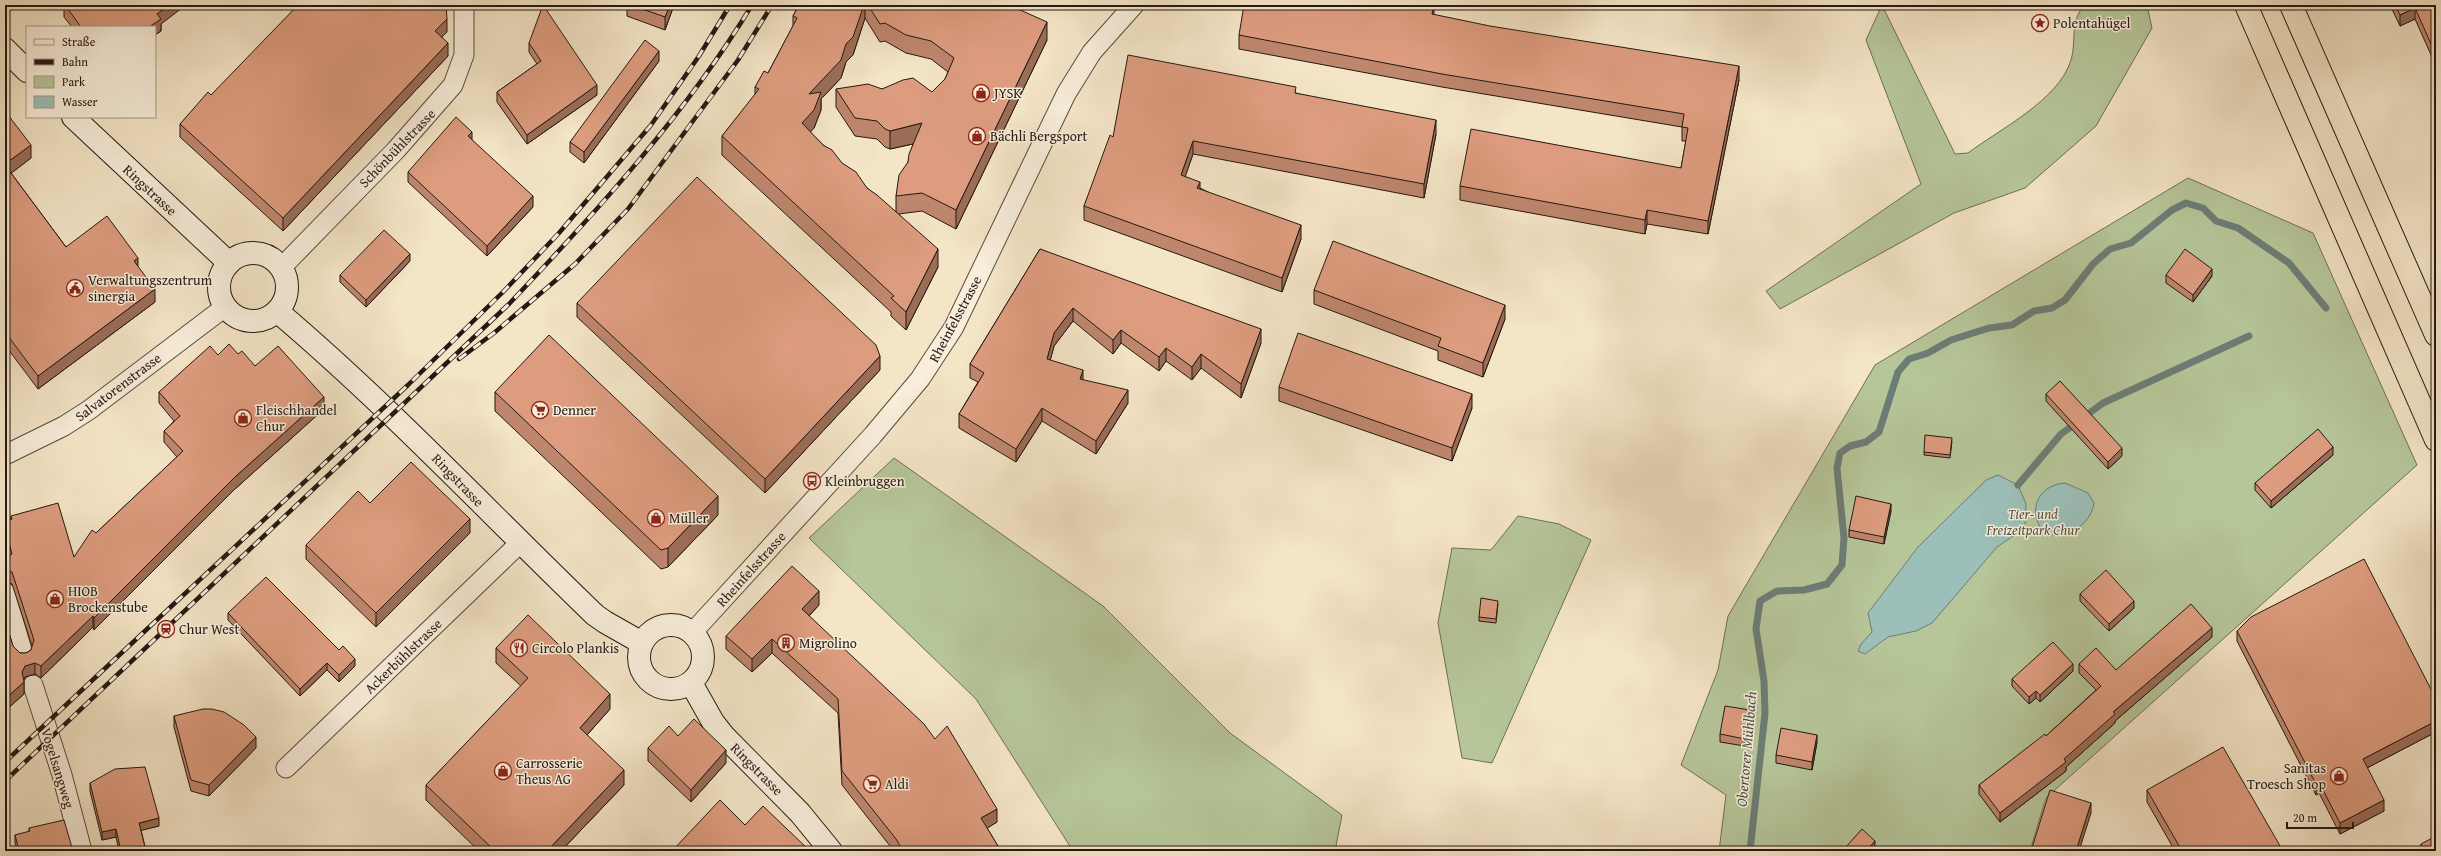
<svg xmlns="http://www.w3.org/2000/svg" width="2441" height="856" viewBox="0 0 2441 856" font-family="'Gentium Book Plus',serif">
<style>
.green{fill:#b6c699;stroke:#6c7055}
.water{fill:#9cbfb9;stroke:#6c7d76}
.lines{fill:none;stroke-linecap:round;stroke-linejoin:round}
.stream{stroke:#6c7d76;stroke-width:7}
.minor-casing{stroke:#574c3e;stroke-width:21}
.secondary-casing{stroke:#231911;stroke-width:24}
.motorway-casing{stroke:#231911;stroke-width:24}
.minor{stroke:#f8eedb;stroke-width:19}
.secondary{stroke:#f8eedb;stroke-width:22}
.motorway{stroke:#f4e5c7;stroke-width:22}
.rail-casing{stroke:#231911;stroke-width:4.5}
.rail{stroke:#f8eedb;stroke-width:3;stroke-dasharray:9;stroke-linecap:butt}
.wall{fill:#be866d;stroke:#231911;fill-rule:evenodd}
.shaded-wall{fill:#9b6d59;stroke:#231911}
.building{fill:#dd9c7f;stroke:#231911}
.labels{text-anchor:middle;dominant-baseline:central;stroke-width:3;stroke-linejoin:round;paint-order:stroke}
.poi-label{font-size:14px;fill:#231911;stroke:#f8eedb;text-anchor:start}
.street-label{font-size:14px;fill:#231911;stroke:#f8eedb}
.park-label{font-size:14px;font-style:italic;fill:#565641;stroke:#f8eedb}
.water-label{font-size:15px;font-style:italic;fill:#4d534c;stroke:#f8eedb}
</style>
<rect width="100%" height="100%" fill="#f4e5c7"/>
<filter id="stains"><feTurbulence type="fractalNoise" baseFrequency=".005" numOctaves="4"/><feColorMatrix values="0 0 0 0 .2 0 0 0 0 .09 0 0 0 0 .02 0 0 0 .5 -.17"/></filter>
<radialGradient id="worn" r=".72"><stop offset=".6" stop-color="#630" stop-opacity="0"/><stop offset="1" stop-color="#630" stop-opacity=".3"/></radialGradient>
<g class="green">
<path d="M 1882,5 L 1955,154 L 1968,153 C 2000,129 2059,100 2071,60 C 2077,39 2069,24 2084,5 L 2147,5 L 2152,28 L 2096,126 L 2025,188 L 1954,213 L 1780,309 L 1766,291 L 1921,184 L 1866,40 Z"/>
<path d="M 2188,178 L 2313,233 L 2417,465 L 2046,798 L 2030,851 L 1719,851 L 1726,795 L 1681,765 L 1718,670 L 1728,616 L 1875,365 Z"/>
<path d="M 894,458 L 1103,606 L 1230,733 L 1342,815 L 1335,851 L 1073,851 L 976,699 L 809,538 Z"/>
<path d="M 1518,516 L 1559,524 L 1591,540 L 1492,763 L 1462,758 L 1438,623 L 1452,548 L 1491,550 Z"/>
</g>
<g class="water">
<path d="M 1998,475 L 2018,485 L 2026,504 L 2025,528 L 1997,547 L 1932,623 L 1916,631 L 1888,637 L 1865,654 L 1858,651 L 1861,644 L 1872,632 L 1868,613 L 1918,547 L 1986,480 Z"/>
<path d="M 2065,483 L 2088,493 L 2094,503 C 2090,527 2068,536 2046,535 C 2026,514 2036,485 2065,483 Z"/>
</g>
<g class="lines">
<g class="stream">
<path d="M 2018,485 L 2061,434 L 2103,403 L 2249,336"/>
<path d="M 1750,851 L 1765,713 L 1764,681 L 1756,629 L 1760,601 L 1777,591 L 1804,590 L 1827,584 L 1842,565 L 1844,538 L 1837,468 L 1840,453 L 1850,446 L 1866,442 L 1879,432 L 1898,372 L 1909,359 L 1928,353 L 1951,340 L 1989,328 L 2012,325 L 2034,311 L 2052,308 L 2065,300 L 2093,264 L 2110,249 L 2131,243 L 2172,210 L 2186,203 L 2203,208 L 2216,221 L 2238,228 L 2289,263 L 2326,308"/>
</g>
<g class="minor-casing">
<g id="minor">
<path d="M 281,268 L 396,150 L 453,85 L 464,55 L 464,5"/>
<path d="M 5,455 L 64,426 L 89,410 L 225,307"/>
<path d="M 5,592 L 23,654"/>
<path d="M 692,633 L 873,435 L 920,379 L 954,327 L 1066,94 L 1092,52 L 1134,5"/>
<path d="M 33,685 L 62,775 L 82,851"/>
<path d="M 286,768 L 520,543"/>
</g>
</g>
<g class="secondary-casing">
<g id="secondary">
<path d="M 5,49 L 27,71"/>
<path d="M 73,117 L 229,263"/>
<circle cx="253" cy="287" r="34"/>
<path d="M 277,311 C 389,406 489,513 595,615 L 605,622 L 642,643"/>
<circle cx="671" cy="657" r="32"/>
<path d="M 691,683 L 713,722 L 724,736 L 800,813 L 831,851"/>
</g>
</g>
<g class="motorway-casing">
<g id="motorway">
<path d="M 2246,5 L 2436,440"/>
<path d="M 2291,5 L 2436,335"/>
</g>
</g>
<use href="#minor" class="minor"/>
<use href="#secondary" class="secondary"/>
<use href="#motorway" class="motorway"/>
<g class="rail-casing">
<g id="rail">
<path d="M 459,359 L 494,333 L 575,264 L 628,209 L 738,60 L 772,5"/>
<path d="M 5,762 L 408,385 L 504,291 L 559,233 L 651,125 L 699,56 L 730,5"/>
<path d="M 5,781 L 509,304 C 597,211 685,115 752,5"/>
</g>
</g>
<use href="#rail" class="rail"/>
</g>
<g class="wall">
<path d="M 64,5 L 161,24 L 161,31 L 155,35 L 155,27 L 72,27 L 64,17 Z"/>
<path d="M 627,5 L 674,5 L 665,30 L 627,16 Z"/>
<path d="M 799,5 L 1009,5 L 1047,40 L 956,229 L 922,211 L 899,214 L 938,267 L 906,330 L 891,316 L 891,312 L 722,155 L 722,136 L 755,95 L 755,87 L 768,73 L 793,26 L 793,16 ZM 865,18 L 880,42 L 885,41 L 906,53 L 931,59 L 948,72 L 945,79 L 932,92 L 882,89 L 836,89 L 836,107 L 855,136 L 877,139 L 885,147 L 890,149 L 913,144 L 908,162 L 896,196 L 896,212 L 867,188 L 810,132 L 814,128 L 821,110 L 821,99 L 841,78 L 846,62 L 853,55 Z"/>
<path d="M 2390,5 L 2436,5 L 2436,66 L 2415,19 L 2400,26 Z"/>
<path d="M 1434,15 L 1739,80 L 1708,234 L 1647,224 L 1645,234 L 1460,200 L 1460,186 L 1681,168 L 1686,141 L 1682,141 L 1682,127 L 1442,87 L 1239,49 L 1239,35 Z"/>
<path d="M 447,32 L 442,37 L 448,56 L 283,231 L 180,137 L 180,124 L 211,95 Z"/>
<path d="M 529,43 L 597,95 L 527,144 L 497,102 L 497,92 L 537,64 L 529,52 Z"/>
<path d="M 659,61 L 584,163 L 570,152 L 570,142 Z"/>
<path d="M 1296,93 L 1436,134 L 1424,198 L 1193,154 L 1185,176 L 1200,188 L 1301,239 L 1282,292 L 1084,220 L 1084,206 L 1113,137 Z"/>
<path d="M 5,111 L 31,158 L 11,173 L 66,247 L 138,267 L 155,302 L 38,389 L 5,345 Z"/>
<path d="M 472,140 L 533,207 L 487,256 L 408,182 L 408,172 Z"/>
<path d="M 1040,249 L 1261,343 L 1241,398 L 1201,368 L 1192,380 L 1166,361 L 1159,371 L 1121,343 L 1113,354 L 1073,321 L 1054,346 L 1050,360 L 1083,380 L 1128,403 L 1096,454 L 1042,421 L 1016,462 L 959,428 L 959,414 L 978,382 L 970,378 L 970,364 Z"/>
<path d="M 410,261 L 366,307 L 340,282 L 340,275 Z"/>
<path d="M 2166,275 L 2212,276 L 2193,302 L 2166,283 Z"/>
<path d="M 1314,290 L 1505,319 L 1483,377 L 1438,360 L 1438,351 L 1314,304 Z"/>
<path d="M 577,303 L 880,370 L 765,493 L 577,317 Z"/>
<path d="M 238,354 L 255,366 L 324,409 L 235,489 L 94,630 L 93,627 L 41,678 L 35,674 L 25,677 L 24,680 L 24,694 L 5,711 L 5,620 L 13,646 L 20,653 L 26,653 L 31,650 L 32,646 L 12,584 L 5,582 L 5,557 L 9,555 L 5,540 L 5,521 L 11,519 L 11,516 L 74,557 L 96,533 L 177,457 L 164,442 L 164,431 L 174,421 L 159,403 L 159,392 L 218,355 Z"/>
<path d="M 1279,387 L 1472,408 L 1452,461 L 1279,401 Z"/>
<path d="M 495,392 L 718,515 L 668,567 L 661,569 L 495,411 Z"/>
<path d="M 2046,394 L 2122,456 L 2108,469 L 2046,401 Z"/>
<path d="M 1952,441 L 1950,458 L 1924,455 L 1924,452 Z"/>
<path d="M 2333,455 L 2271,508 L 2255,490 L 2255,483 Z"/>
<path d="M 370,503 L 470,533 L 376,627 L 306,559 L 306,545 Z"/>
<path d="M 1891,511 L 1884,544 L 1849,537 L 1849,530 Z"/>
<path d="M 2080,594 L 2134,608 L 2109,631 L 2080,601 Z"/>
<path d="M 1498,604 L 1496,623 L 1479,621 L 1479,617 Z"/>
<path d="M 819,605 L 809,616 L 997,822 L 987,828 L 1001,851 L 894,851 L 842,785 L 838,713 L 772,653 L 752,672 L 726,649 L 726,636 Z"/>
<path d="M 228,613 L 339,650 L 355,666 L 339,682 L 327,670 L 300,696 L 228,620 Z"/>
<path d="M 2237,631 L 2436,699 L 2436,732 L 2367,768 L 2384,811 L 2340,834 L 2319,793 L 2316,795 L 2237,641 Z"/>
<path d="M 2212,637 L 2115,721 L 2115,723 L 2066,767 L 2066,771 L 2000,822 L 1979,794 L 1979,785 L 2046,736 L 2096,690 L 2079,673 L 2079,664 L 2116,670 Z"/>
<path d="M 496,648 L 610,709 L 587,735 L 624,785 L 561,851 L 479,851 L 426,800 L 426,785 L 521,686 L 496,663 Z"/>
<path d="M 2073,671 L 2040,702 L 2036,698 L 2029,704 L 2012,686 L 2012,679 Z"/>
<path d="M 174,716 L 256,748 L 209,796 L 191,791 L 174,727 Z"/>
<path d="M 1750,717 L 1745,746 L 1720,742 L 1720,734 Z"/>
<path d="M 678,736 L 726,763 L 691,802 L 648,761 L 648,748 Z"/>
<path d="M 1817,742 L 1812,770 L 1776,763 L 1776,755 Z"/>
<path d="M 90,783 L 159,826 L 141,830 L 146,851 L 119,851 L 116,837 L 102,840 L 90,791 Z"/>
<path d="M 2147,790 L 2283,851 L 2175,851 L 2147,802 Z"/>
<path d="M 29,828 L 73,851 L 17,851 L 15,843 L 15,835 L 29,832 Z"/>
<path d="M 2421,844 L 2436,851 L 2421,851 Z"/>
<path d="M 1875,845 L 1870,851 L 1846,851 L 1846,847 Z"/>
</g>
<g class="shaded-wall">
<path d="M 169,5 L 186,5 L 161,24 L 161,31 L 155,35 L 155,27 L 149,27 L 157,14 Z"/>
<path d="M 670,5 L 674,5 L 665,30 L 665,17 Z"/>
<path d="M 864,5 L 865,5 L 865,18 L 853,55 L 846,62 L 841,78 L 821,99 L 821,110 L 814,128 L 802,142 L 802,123 L 809,94 L 846,44 Z"/>
<path d="M 1434,5 L 1434,19 L 1432,14 Z"/>
<path d="M 2415,8 L 2415,19 L 2400,26 L 2400,15 Z"/>
<path d="M 447,19 L 447,32 L 435,44 L 435,31 Z"/>
<path d="M 1047,22 L 1047,40 L 956,229 L 956,210 Z"/>
<path d="M 448,43 L 448,56 L 283,231 L 283,218 Z"/>
<path d="M 659,51 L 659,61 L 584,163 L 584,152 Z"/>
<path d="M 1739,66 L 1739,80 L 1708,234 L 1708,221 Z"/>
<path d="M 597,85 L 597,95 L 527,144 L 527,135 Z"/>
<path d="M 1436,120 L 1436,134 L 1424,198 L 1424,184 Z"/>
<path d="M 922,123 L 922,142 L 890,149 L 890,131 Z"/>
<path d="M 472,132 L 472,142 L 468,136 Z"/>
<path d="M 1193,141 L 1193,154 L 1181,189 L 1181,175 Z"/>
<path d="M 31,145 L 31,158 L 5,178 L 5,164 Z"/>
<path d="M 1200,182 L 1200,195 L 1197,188 Z"/>
<path d="M 533,196 L 533,207 L 487,256 L 487,246 Z"/>
<path d="M 1647,210 L 1647,224 L 1645,234 L 1645,220 Z"/>
<path d="M 1301,225 L 1301,239 L 1282,292 L 1282,278 Z"/>
<path d="M 938,249 L 938,267 L 906,330 L 906,312 Z"/>
<path d="M 410,254 L 410,261 L 366,307 L 366,300 Z"/>
<path d="M 138,258 L 138,271 L 134,261 Z"/>
<path d="M 2212,269 L 2212,276 L 2193,302 L 2193,295 Z"/>
<path d="M 155,289 L 155,302 L 38,389 L 38,376 Z"/>
<path d="M 1505,305 L 1505,319 L 1483,377 L 1483,363 Z"/>
<path d="M 1073,308 L 1073,321 L 1054,346 L 1047,373 L 1047,359 L 1054,333 Z"/>
<path d="M 1261,329 L 1261,343 L 1241,398 L 1241,384 Z"/>
<path d="M 1121,330 L 1121,343 L 1113,354 L 1113,340 Z"/>
<path d="M 1166,348 L 1166,361 L 1159,371 L 1159,357 Z"/>
<path d="M 1201,354 L 1201,368 L 1192,380 L 1192,367 Z"/>
<path d="M 880,356 L 880,370 L 765,493 L 765,479 Z"/>
<path d="M 1083,370 L 1083,383 L 1080,379 Z"/>
<path d="M 1128,390 L 1128,403 L 1096,454 L 1096,441 Z"/>
<path d="M 1472,394 L 1472,408 L 1452,461 L 1452,448 Z"/>
<path d="M 324,397 L 324,409 L 235,489 L 94,630 L 94,618 L 235,477 Z"/>
<path d="M 1042,408 L 1042,421 L 1016,462 L 1016,449 Z"/>
<path d="M 2333,447 L 2333,455 L 2271,508 L 2271,501 Z"/>
<path d="M 2122,448 L 2122,456 L 2108,469 L 2108,462 Z"/>
<path d="M 718,496 L 718,515 L 668,567 L 668,548 Z"/>
<path d="M 1891,504 L 1891,511 L 1884,544 L 1884,537 Z"/>
<path d="M 470,519 L 470,533 L 376,627 L 376,613 Z"/>
<path d="M 819,591 L 819,605 L 802,623 L 802,609 Z"/>
<path d="M 2134,601 L 2134,608 L 2109,631 L 2109,624 Z"/>
<path d="M 93,616 L 93,627 L 41,678 L 41,666 Z"/>
<path d="M 2212,628 L 2212,637 L 2115,721 L 2115,723 L 2066,767 L 2066,771 L 2000,822 L 2000,813 L 2113,712 Z"/>
<path d="M 772,639 L 772,653 L 752,672 L 752,659 Z"/>
<path d="M 355,659 L 355,666 L 339,682 L 339,675 Z"/>
<path d="M 35,663 L 35,674 L 25,677 L 22,683 L 22,672 L 25,666 Z"/>
<path d="M 327,663 L 327,670 L 300,696 L 300,689 Z"/>
<path d="M 2073,664 L 2073,671 L 2040,702 L 2040,695 Z"/>
<path d="M 24,682 L 24,694 L 5,711 L 5,699 Z"/>
<path d="M 2036,691 L 2036,698 L 2029,704 L 2029,697 Z"/>
<path d="M 610,694 L 610,709 L 580,743 L 580,728 Z"/>
<path d="M 1750,710 L 1750,717 L 1745,746 L 1745,739 Z"/>
<path d="M 2436,721 L 2436,732 L 2363,770 L 2363,759 Z"/>
<path d="M 1817,735 L 1817,742 L 1812,770 L 1812,762 Z"/>
<path d="M 256,737 L 256,748 L 209,796 L 209,785 Z"/>
<path d="M 726,750 L 726,763 L 691,802 L 691,790 Z"/>
<path d="M 624,770 L 624,785 L 561,851 L 547,851 Z"/>
<path d="M 2319,782 L 2319,793 L 2316,795 L 2316,784 Z"/>
<path d="M 2384,800 L 2384,811 L 2340,834 L 2340,823 Z"/>
<path d="M 2091,803 L 2091,813 L 2079,851 L 2076,851 Z"/>
<path d="M 997,809 L 997,822 L 981,832 L 981,818 Z"/>
<path d="M 159,818 L 159,826 L 139,831 L 139,823 Z"/>
<path d="M 116,829 L 116,837 L 102,840 L 102,832 Z"/>
<path d="M 1875,841 L 1875,845 L 1870,851 L 1866,851 Z"/>
</g>
<g class="building">
<path d="M 65,5 L 169,5 L 157,14 L 161,19 L 149,27 L 81,27 Z"/>
<path d="M 298,5 L 446,5 L 447,19 L 435,31 L 448,43 L 283,218 L 180,124 L 208,92 L 211,95 Z"/>
<path d="M 543,5 L 597,85 L 527,135 L 497,92 L 541,61 L 529,43 Z"/>
<path d="M 631,5 L 670,5 L 665,17 Z"/>
<path d="M 799,5 L 864,5 L 853,37 L 846,44 L 841,60 L 809,94 L 821,92 L 814,110 L 802,123 L 823,145 L 832,150 L 842,163 L 856,172 L 867,188 L 877,195 L 938,249 L 906,312 L 891,298 L 894,296 L 722,136 L 759,89 L 755,87 L 764,71 L 768,73 L 797,18 L 793,16 Z"/>
<path d="M 868,5 L 1009,5 L 1047,22 L 956,210 L 922,193 L 896,196 L 899,175 L 908,162 L 909,154 L 922,123 L 890,131 L 885,129 L 877,121 L 855,118 L 836,89 L 868,84 L 882,89 L 903,80 L 913,78 L 932,92 L 945,79 L 954,58 L 931,41 L 906,35 L 885,23 L 880,24 Z"/>
<path d="M 1244,5 L 1434,5 L 1432,14 L 1490,26 L 1739,66 L 1708,221 L 1647,210 L 1645,220 L 1460,186 L 1471,129 L 1681,168 L 1688,128 L 1682,127 L 1684,114 L 1442,74 L 1239,35 Z"/>
<path d="M 2395,5 L 2436,5 L 2436,55 L 2415,8 L 2400,15 Z"/>
<path d="M 645,40 L 659,51 L 584,152 L 570,142 Z"/>
<path d="M 1128,55 L 1296,87 L 1295,93 L 1436,120 L 1424,184 L 1193,141 L 1181,175 L 1200,182 L 1197,188 L 1301,225 L 1282,278 L 1084,206 L 1110,135 L 1113,137 Z"/>
<path d="M 5,111 L 31,145 L 5,164 Z"/>
<path d="M 456,117 L 472,132 L 468,136 L 533,196 L 487,246 L 408,172 Z"/>
<path d="M 5,165 L 66,247 L 107,216 L 138,258 L 134,261 L 155,289 L 38,376 L 5,332 Z"/>
<path d="M 697,177 L 876,345 L 880,356 L 765,479 L 577,303 Z"/>
<path d="M 384,230 L 410,254 L 366,300 L 340,275 Z"/>
<path d="M 1333,241 L 1505,305 L 1483,363 L 1438,346 L 1441,338 L 1314,290 Z"/>
<path d="M 1040,249 L 1261,329 L 1241,384 L 1201,354 L 1192,367 L 1166,348 L 1159,357 L 1121,330 L 1113,340 L 1073,308 L 1054,333 L 1047,359 L 1083,370 L 1080,379 L 1128,390 L 1096,441 L 1042,408 L 1016,449 L 959,414 L 984,373 L 970,364 Z"/>
<path d="M 2185,249 L 2212,269 L 2193,295 L 2166,275 Z"/>
<path d="M 1298,333 L 1472,394 L 1452,448 L 1279,387 Z"/>
<path d="M 549,335 L 718,496 L 668,548 L 661,550 L 495,392 Z"/>
<path d="M 229,344 L 238,354 L 242,351 L 255,366 L 278,346 L 324,397 L 235,477 L 94,618 L 93,616 L 41,666 L 35,663 L 25,666 L 22,672 L 24,682 L 5,699 L 5,620 L 13,646 L 20,653 L 26,653 L 31,650 L 34,640 L 12,572 L 5,571 L 5,557 L 12,554 L 5,528 L 5,521 L 12,519 L 11,516 L 58,503 L 74,557 L 92,530 L 96,533 L 183,451 L 164,431 L 180,416 L 159,392 L 210,346 L 218,355 Z"/>
<path d="M 2060,381 L 2122,448 L 2108,462 L 2046,394 Z"/>
<path d="M 2318,429 L 2333,447 L 2271,501 L 2255,483 Z"/>
<path d="M 1925,435 L 1952,438 L 1950,455 L 1924,452 Z"/>
<path d="M 411,462 L 470,519 L 376,613 L 306,545 L 358,491 L 370,503 Z"/>
<path d="M 1856,496 L 1891,504 L 1884,537 L 1849,530 Z"/>
<path d="M 2364,559 L 2436,699 L 2436,721 L 2363,759 L 2384,800 L 2340,823 L 2319,782 L 2316,784 L 2237,631 L 2251,617 Z"/>
<path d="M 792,566 L 819,591 L 802,609 L 924,724 L 935,739 L 947,726 L 997,809 L 981,818 L 1001,851 L 903,851 L 896,839 L 842,771 L 838,699 L 772,639 L 752,659 L 726,636 Z"/>
<path d="M 2106,570 L 2134,601 L 2109,624 L 2080,594 Z"/>
<path d="M 266,577 L 339,650 L 343,646 L 355,659 L 339,675 L 327,663 L 300,689 L 228,613 Z"/>
<path d="M 1481,598 L 1498,601 L 1496,619 L 1479,617 Z"/>
<path d="M 2191,604 L 2212,628 L 2113,712 L 2115,714 L 2064,759 L 2066,762 L 2000,813 L 1979,785 L 2045,734 L 2046,736 L 2101,686 L 2079,664 L 2096,648 L 2116,670 Z"/>
<path d="M 528,615 L 610,694 L 580,728 L 624,770 L 547,851 L 495,851 L 426,785 L 528,678 L 496,648 Z"/>
<path d="M 2053,642 L 2073,664 L 2040,695 L 2036,691 L 2029,697 L 2012,679 Z"/>
<path d="M 1725,706 L 1750,710 L 1745,739 L 1720,734 Z"/>
<path d="M 203,709 L 212,709 L 224,712 L 244,725 L 256,737 L 209,785 L 191,780 L 174,716 Z"/>
<path d="M 694,719 L 726,750 L 691,790 L 648,748 L 669,726 L 678,736 Z"/>
<path d="M 1781,728 L 1817,735 L 1812,762 L 1776,755 Z"/>
<path d="M 2223,747 L 2283,851 L 2182,851 L 2147,790 Z"/>
<path d="M 145,767 L 159,818 L 139,823 L 146,851 L 121,851 L 116,829 L 102,832 L 90,783 L 115,769 Z"/>
<path d="M 2050,790 L 2091,803 L 2076,851 L 2031,851 Z"/>
<path d="M 720,800 L 745,825 L 763,806 L 810,851 L 672,851 Z"/>
<path d="M 64,820 L 73,851 L 19,851 L 15,835 L 30,831 L 29,828 Z"/>
<path d="M 1862,829 L 1875,841 L 1866,851 L 1850,851 L 1846,847 Z"/>
<path d="M 2436,836 L 2436,851 L 2424,851 L 2421,844 Z"/>
</g>
<defs>
<g id="sight-ring" transform="scale(0.9)"><circle r="9.5" fill="#f8eedb" stroke="#8f2418" stroke-width="1.5"/><path d="M0-6L1.8-2.2L6-1.7L2.9 1.2L3.7 5.4L0 3.3L-3.7 5.4L-2.9 1.2L-6-1.7L-1.8-2.2Z" fill="#8f2418"/></g>
<g id="shop-ring" transform="scale(0.9)"><circle r="9.5" fill="#f8eedb" stroke="#8f2418" stroke-width="1.5"/><path d="M-5-2.5h2.3a2.7 3.5 0 0 1 5.4 0H5L5.5 6h-11ZM-1.5-2.5h3a1.5 2.3 0 0 0-3 0Z" fill="#8f2418"/></g>
<g id="civic-ring" transform="scale(0.9)"><circle r="9.5" fill="#f8eedb" stroke="#8f2418" stroke-width="1.5"/><path d="M-.6-6.5H3V-4.5H.6V-3L4-1V1h2V6H-6V1h2V-1L-.6-3ZM-1.2 2.5V6h2.4V2.5Z" fill="#8f2418"/></g>
<g id="supermarket-ring" transform="scale(0.9)"><circle r="9.5" fill="#f8eedb" stroke="#8f2418" stroke-width="1.5"/><path d="M-6-5.5h2.5l.6 2H6L4.5 2H-2.5L-4.4-4H-6ZM-1.5 3.2a1.3 1.3 0 1 0 .1 0ZM3 3.2a1.3 1.3 0 1 0 .1 0Z" fill="#8f2418"/></g>
<g id="bus-ring" transform="scale(0.9)"><circle r="9.5" fill="#f8eedb" stroke="#8f2418" stroke-width="1.5"/><path d="M-5-6H5V4H4V6H2V4H-2V6H-4V4H-5ZM-3.5-4V0h7V-4ZM-3.5 1.2v1.5H-2V1.2ZM2 1.2v1.5H3.5V1.2Z" fill="#8f2418"/></g>
<g id="station-ring" transform="scale(0.9)"><circle r="9.5" fill="#f8eedb" stroke="#8f2418" stroke-width="1.5"/><path d="M-3-6H3Q5-6 5-4V2Q5 4 3 4L4.5 6H3L1.5 4h-3L-3 6H-4.5L-3 4Q-5 4-5 2V-4Q-5-6-3-6ZM-3.5-4v3h7v-3ZM-3.5 1v1.5H-2V1ZM2 1v1.5H3.5V1Z" fill="#8f2418"/></g>
<g id="building-ring" transform="scale(0.9)"><circle r="9.5" fill="#f8eedb" stroke="#8f2418" stroke-width="1.5"/><path d="M-4-6H4V6H1V3H-1V6H-4ZM-2.5-4.3h1.7v1.8h-1.7ZM.8-4.3h1.7v1.8H.8ZM-2.5-1h1.7V.8h-1.7ZM.8-1h1.7V.8H.8Z" fill="#8f2418"/></g>
<g id="restaurant-ring" transform="scale(0.9)"><circle r="9.5" fill="#f8eedb" stroke="#8f2418" stroke-width="1.5"/><path d="M-5-6h1v4h1v-4h1v4h1v-4h1v5L-1.5 .5V6h-2V.5L-5-1ZM5-6V6H3V1.5H1.5Q1.5-4 5-6Z" fill="#8f2418"/></g>
</defs>
<g fill-rule="evenodd">
<use href="#sight-ring" x="2040" y="23"/>
<use href="#shop-ring" x="981" y="93"/>
<use href="#shop-ring" x="977" y="136"/>
<use href="#civic-ring" x="75" y="288"/>
<use href="#supermarket-ring" x="540" y="410"/>
<use href="#shop-ring" x="243" y="418"/>
<use href="#bus-ring" x="812" y="481"/>
<use href="#shop-ring" x="656" y="518"/>
<use href="#shop-ring" x="55" y="599"/>
<use href="#station-ring" x="166" y="629"/>
<use href="#building-ring" x="786" y="643"/>
<use href="#restaurant-ring" x="519" y="648"/>
<use href="#shop-ring" x="503" y="771"/>
<use href="#shop-ring" x="2339" y="776"/>
<use href="#supermarket-ring" x="872" y="784"/>
</g>
<g class="labels">
<g class="poi-label">
<text x="2053" y="23">Polentahügel</text>
<text x="994" y="93">JYSK</text>
<text x="990" y="136">Bächli Bergsport</text>
<text x="88" y="280">Verwaltungszentrum<tspan x="88" dy="16">sinergia</tspan></text>
<text x="256" y="410">Fleischhandel<tspan x="256" dy="16">Chur</tspan></text>
<text x="553" y="410">Denner</text>
<text x="825" y="481">Kleinbruggen</text>
<text x="669" y="518">Müller</text>
<text x="68" y="591">HIOB<tspan x="68" dy="16">Brockenstube</tspan></text>
<text x="179" y="629">Chur West</text>
<text x="799" y="643">Migrolino</text>
<text x="532" y="648">Circolo Plankis</text>
<text x="516" y="763">Carrosserie<tspan x="516" dy="16">Theus AG</tspan></text>
<text x="2326" y="768" text-anchor="end">Sanitas<tspan x="2326" dy="16">Troesch Shop</tspan></text>
<text x="885" y="784">Aldi</text>
</g>
<g class="street-label">
<text transform="translate(397 148) rotate(-46)">Schönbühlstrasse</text>
<text transform="translate(150 190) rotate(43)">Ringstrasse</text>
<text transform="translate(955 319) rotate(-62)">Rheinfelsstrasse</text>
<text transform="translate(118 387) rotate(-37)">Salvatorenstrasse</text>
<text transform="translate(458 480) rotate(46)">Ringstrasse</text>
<text transform="translate(751 569) rotate(-48)">Rheinfelsstrasse</text>
<text transform="translate(403 656) rotate(-44)">Ackerbühlstrasse</text>
<text transform="translate(58 768) rotate(73)">Vogelsangweg</text>
<text transform="translate(757 769) rotate(45)">Ringstrasse</text>
</g>
<g class="park-label">
<text x="2033" y="514">Tier- und<tspan x="2033" dy="16">Freizeitpark Chur</tspan></text>
</g>
<g class="water-label">
<text transform="translate(1746 749) rotate(-85)">Obertorer Mühlbach</text>
</g>
</g>
<rect width="2441" height="856" fill="none" stroke="#f4e5c7" stroke-width="20"/>
<rect x="6" y="6" width="2429" height="844" fill="none" stroke="#231911" stroke-width="2"/>
<rect x="10" y="10" width="2421" height="836" fill="none" stroke="#231911"/>
<rect x="26" y="26" width="130" height="92" fill="#f8eedb" stroke="#a3998a"/>
<rect x="34" y="39" width="20" height="6" fill="#f8eedb" stroke="#a3998a"/>
<text x="62" y="46" font-size="12" fill="#231911">Straße</text>
<rect x="34" y="59" width="20" height="6" fill="#231911" stroke="#a3998a"/>
<text x="62" y="66" font-size="12" fill="#231911">Bahn</text>
<rect x="34" y="76" width="20" height="12" fill="#b6c699" stroke="#a3998a"/>
<text x="62" y="86" font-size="12" fill="#231911">Park</text>
<rect x="34" y="96" width="20" height="12" fill="#9cbfb9" stroke="#a3998a"/>
<text x="62" y="106" font-size="12" fill="#231911">Wasser</text>
<path d="M2287 822v6h66v-6" fill="none" stroke="#231911" stroke-width="2"/>
<text x="2293" y="822" font-size="12" fill="#231911" stroke="#f8eedb" stroke-width="3" paint-order="stroke">20 m</text>
<rect width="100%" height="100%" filter="url(#stains)"/>
<rect width="100%" height="100%" fill="url(#worn)"/>
</svg>
